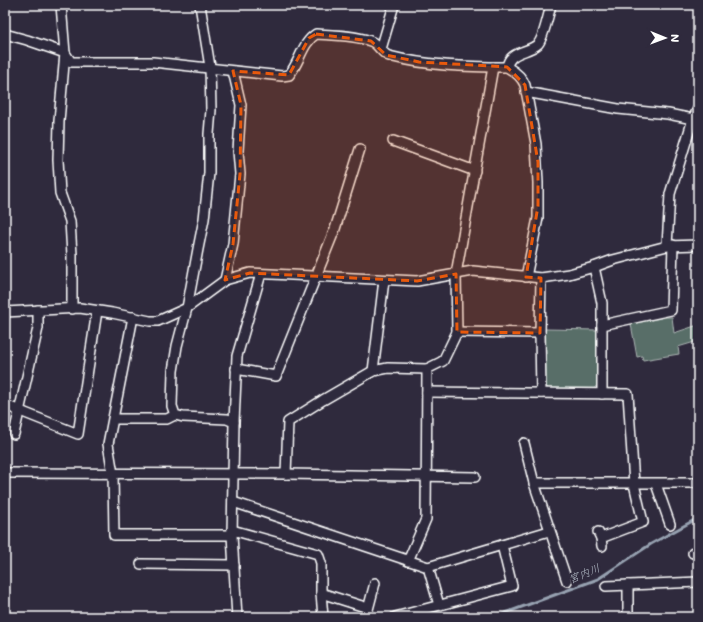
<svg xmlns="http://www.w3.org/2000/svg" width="703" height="622" viewBox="0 0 703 622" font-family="Mali,'Klee One',sans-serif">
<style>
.green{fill:#596e68;stroke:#acb6b4}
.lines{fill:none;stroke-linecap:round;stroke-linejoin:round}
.stream{stroke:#98a3b2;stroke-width:3}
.minor-casing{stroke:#fff;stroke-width:12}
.minor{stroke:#2f2a3d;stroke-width:9}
.marked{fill:#e8590c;fill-opacity:0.2;stroke:#e8590c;stroke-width:3;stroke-dasharray:8 5;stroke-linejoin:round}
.labels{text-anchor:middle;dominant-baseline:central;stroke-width:4;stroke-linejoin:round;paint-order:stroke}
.water-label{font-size:11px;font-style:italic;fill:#b2bac5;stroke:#2f2a3d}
</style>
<rect width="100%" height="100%" fill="#2f2a3d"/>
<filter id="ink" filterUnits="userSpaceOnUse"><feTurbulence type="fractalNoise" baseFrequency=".025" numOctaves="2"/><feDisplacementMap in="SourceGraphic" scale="8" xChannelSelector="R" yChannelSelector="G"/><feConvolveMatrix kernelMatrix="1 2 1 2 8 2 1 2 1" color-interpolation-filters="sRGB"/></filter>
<g filter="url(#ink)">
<g class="green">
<path d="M 666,317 L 672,317 L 674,333 L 698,325 L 698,341 L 678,347 L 679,354 L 643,360 L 642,356 L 637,357 L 631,324 Z"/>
<path d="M 545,329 L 598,330 L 597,385 L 592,391 L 551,390 L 544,385 Z"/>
</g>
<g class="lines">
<path class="stream" d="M 491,617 L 500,615 L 598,579 L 651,544 L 698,518"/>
<g class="minor-casing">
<g id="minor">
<path d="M 61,5 L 65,53 L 59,121 L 58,160 L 60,193 L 70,221 L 72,255 L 72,309"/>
<path d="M 200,5 L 210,67 L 211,110 L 209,134 L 209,173 L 204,219 L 198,249 L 187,308 L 177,346 L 173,371 L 172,406 L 175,415 L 183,417 L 227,419 L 234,422 L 232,535 L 237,617"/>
<path d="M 5,34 L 27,40 L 65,53 L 71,62 L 153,62 L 282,76 L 289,75 C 300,62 302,43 316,34 C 332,35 355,35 370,41 C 378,43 382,54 389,56 C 427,66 467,67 507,67 C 514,71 522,77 525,85 L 536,144 L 538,183 L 538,218 L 526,277"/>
<path d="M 381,49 L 394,5"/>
<path d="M 507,67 C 509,51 528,53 538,44 C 543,39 549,13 551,5"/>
<path d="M 526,92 L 618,109 L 668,114 L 693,119"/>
<path d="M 393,141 L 475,171"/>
<path d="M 667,246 L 670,194 L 693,119 L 698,109"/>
<path d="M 594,267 L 602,303 L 602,394"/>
<path d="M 225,280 L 233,244 L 240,174 L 238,151 L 241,105 L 233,71"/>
<path d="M 5,312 L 80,308 L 112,313 L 150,321 L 158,321 L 187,308 L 225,280 L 250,273 L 417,281 L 473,271 L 541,278 L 569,274 L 594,267 L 613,260 L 667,246 L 698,245"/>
<path d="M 133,317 L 108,444 L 113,474 L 114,535 L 232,535"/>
<path d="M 602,325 L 671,310 L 673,245"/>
<path d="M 457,332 L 540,333"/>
<path d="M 236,369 L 276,376 L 335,229 L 360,149"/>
<path d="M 373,371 L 384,280"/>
<path d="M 427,392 L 628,394 L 634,484 L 643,522 L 601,538"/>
<path d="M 541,393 L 540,333 L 541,278"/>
<path d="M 5,405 L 78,434 L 97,311"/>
<path d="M 114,419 L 167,419 L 175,415"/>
<path d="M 234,422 L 237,356 L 261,274"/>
<path d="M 14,434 L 38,328 L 38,310"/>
<path d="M 524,443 L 534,483 L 567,581"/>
<path d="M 5,473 L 286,474 L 475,477"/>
<path d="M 286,474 L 288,422 L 323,400 L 373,371 L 388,368 L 427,369 L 443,361 L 457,332 L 456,274 L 493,67"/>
<path d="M 534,483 L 698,483"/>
<path d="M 656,484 L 670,524"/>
<path d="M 233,502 L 428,567 L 549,531"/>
<path d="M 232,530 L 318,554 L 321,563 L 321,593 L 323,617"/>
<path d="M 598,532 L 601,538 L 602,546"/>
<path d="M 693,553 L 698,552"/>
<path d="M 408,561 L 426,519 L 427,369"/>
<path d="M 141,564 L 234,565"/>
<path d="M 428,567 L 439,605"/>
<path d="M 628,585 L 628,617"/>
<path d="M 606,586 L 698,582"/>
<path d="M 321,593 L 368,608"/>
<path d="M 366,617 L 375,583"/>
<path d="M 395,617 L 512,586 L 502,545"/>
</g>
</g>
<use href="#minor" class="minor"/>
</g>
</g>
<path class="marked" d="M 316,34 L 371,41 L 386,55 L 419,62 L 507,67 L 525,85 L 538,162 L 538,206 L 526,277 L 541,278 L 540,333 L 457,332 L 456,274 L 417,281 L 250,273 L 225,280 L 233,244 L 240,174 L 241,105 L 233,71 L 289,75 L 309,38 Z"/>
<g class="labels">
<g class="water-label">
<text transform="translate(584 573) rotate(-23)">宮内川</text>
</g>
</g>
<rect width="703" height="622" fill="none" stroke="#2f2a3d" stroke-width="20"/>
<rect x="10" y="10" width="683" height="602" fill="none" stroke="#fff" stroke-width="1.5" filter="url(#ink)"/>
<g transform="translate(665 38) rotate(91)" stroke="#2f2a3d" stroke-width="3" paint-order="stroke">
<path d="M0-3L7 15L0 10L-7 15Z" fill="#ffffff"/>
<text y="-6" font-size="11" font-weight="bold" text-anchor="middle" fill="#ffffff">N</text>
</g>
</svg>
